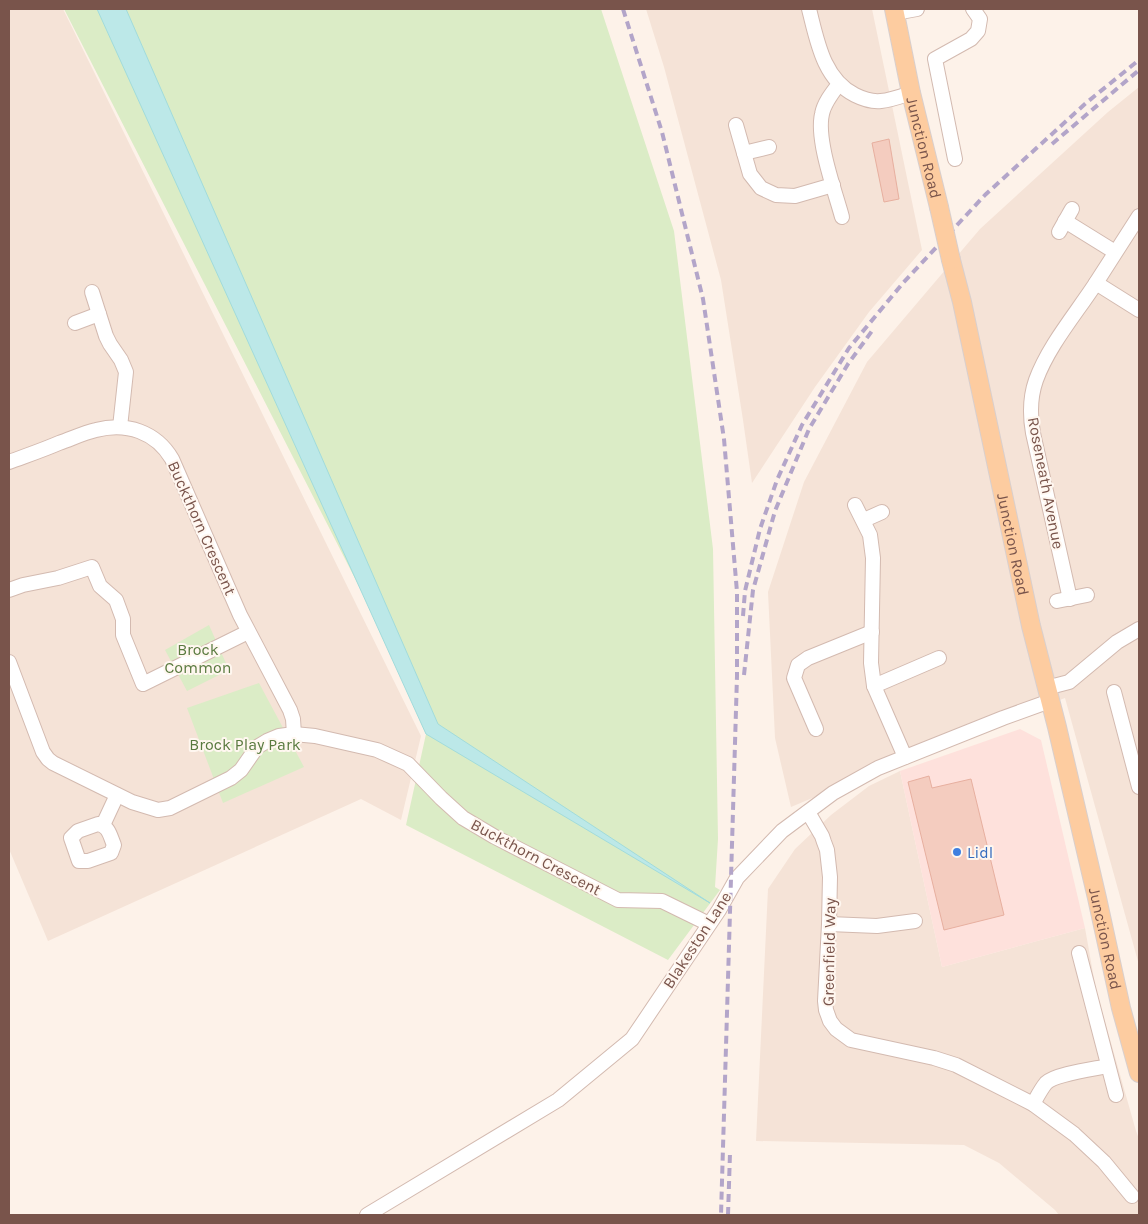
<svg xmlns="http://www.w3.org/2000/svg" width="1148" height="1224" viewBox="0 0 1148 1224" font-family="Karla,sans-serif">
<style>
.residential{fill:#f5e3d7}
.commercial{fill:#fee1dc}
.green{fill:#dbecc6}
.water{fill:#bce8e8;stroke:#a1dbdb}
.building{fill:#f4ccbf;stroke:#e7af9f}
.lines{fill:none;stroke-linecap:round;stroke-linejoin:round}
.minor-casing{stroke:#d3bab0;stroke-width:16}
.major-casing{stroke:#d9cfcd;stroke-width:20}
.minor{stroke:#fff;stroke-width:14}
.major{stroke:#fdcca0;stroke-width:18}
.rail{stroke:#b3a5c9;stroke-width:4;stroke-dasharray:8 5;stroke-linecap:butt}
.major-bridge-casing{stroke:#d9cfcd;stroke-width:20;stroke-linecap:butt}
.major-bridge{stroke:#fdcca0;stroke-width:18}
.shop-dot{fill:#3f7fe0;stroke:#fff7f0;stroke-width:2}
.labels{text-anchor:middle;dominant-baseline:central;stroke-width:4;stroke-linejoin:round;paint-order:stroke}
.street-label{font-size:16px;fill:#79544b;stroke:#fff7f0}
.park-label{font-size:16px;fill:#597a3f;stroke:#fff7f0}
.shop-label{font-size:16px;fill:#366cbe;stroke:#fff7f0;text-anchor:start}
</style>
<rect width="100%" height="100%" fill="#fdf2e9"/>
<g class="residential">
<path d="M 9,9 L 63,9 L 421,736 L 401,820 L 361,799 L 48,941 L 9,849 Z"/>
<path d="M 646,9 L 872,9 L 922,250 L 869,312 L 815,387 L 752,483 L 743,420 L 721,280 L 664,67 Z"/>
<path d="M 1139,87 L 1139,965 L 1065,698 L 950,740 L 791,807 L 775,738 L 768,592 L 804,482 L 867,362 L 980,229 L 1108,112 Z"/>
<path d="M 900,771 L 942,967 L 1085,928 L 1096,990 L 1136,1131 L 1139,1139 L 1139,1215 L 1059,1215 L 1055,1210 L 999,1163 L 964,1145 L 756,1141 L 768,889 L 795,849 L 831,815 L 869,786 Z"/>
</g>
<path class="commercial" d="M 1020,729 L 1041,740 L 1085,928 L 942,967 L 900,771 Z"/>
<g class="green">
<path d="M 64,9 L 601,9 L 674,231 L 713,549 L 718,839 L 715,887 L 720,890 L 668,960 L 406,825 L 426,734 L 390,647 Z"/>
<path d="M 209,625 L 229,670 L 187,691 L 165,650 Z"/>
<path d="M 259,683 L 304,767 L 223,803 L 187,708 Z"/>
</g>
<path class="water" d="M 97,9 L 126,9 L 438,724 L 710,903 L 426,734 Z"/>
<g class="building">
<path d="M 889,139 L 899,199 L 884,202 L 872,143 Z"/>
<path d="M 929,776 L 932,788 L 971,779 L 1004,915 L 944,930 L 908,782 Z"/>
</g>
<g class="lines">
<g class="minor-casing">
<g id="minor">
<path d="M 809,9 C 817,40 823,79 855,95 C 863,99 872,102 881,101 C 891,100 902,96 911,93"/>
<path d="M 895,13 L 917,9"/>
<path d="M 839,84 C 832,93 824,103 822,114 C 816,140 835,191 842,217"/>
<path d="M 736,125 L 750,174 L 761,188 L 776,195 L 795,196 L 833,185"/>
<path d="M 744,153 L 769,147"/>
<path d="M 955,159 L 935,59 L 971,39 L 978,31 L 980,19 L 973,9"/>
<path d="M 1065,221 L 1115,252"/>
<path d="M 1059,232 L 1072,209"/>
<path d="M 1096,283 L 1139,310"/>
<path d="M 92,292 L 106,336 L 110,344 L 121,360 L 126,372 L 120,427"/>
<path d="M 75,323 L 99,314"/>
<path d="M 9,462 C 25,456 43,450 59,443 C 71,439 83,433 96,430 C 127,422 156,432 172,459 L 240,615 L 290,710 L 293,719 L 294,734"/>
<path d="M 855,505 L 870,535 L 873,558 L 871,663 L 874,686 L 905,757"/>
<path d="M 864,520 L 882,512"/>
<path d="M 9,590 L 23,585 L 58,578 L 92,567 L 100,586 L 116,600 L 123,619 L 123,635 L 143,684 L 248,632"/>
<path d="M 1070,599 L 1033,433 C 1030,416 1030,397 1036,380 C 1048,347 1074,316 1094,286 C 1109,263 1124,239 1139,216"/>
<path d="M 1057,601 L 1087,595"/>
<path d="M 9,662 L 43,752 L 48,759 L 53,763 L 132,802 L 158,810 L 170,808 L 231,778 L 241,770 L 257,747 L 267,741 L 279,736 L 294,734 L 315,736 L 377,750 L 408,764 L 441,798 L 463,818 L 495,837 L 618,900 L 662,901 L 709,924"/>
<path d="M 874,686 L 939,658"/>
<path d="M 1046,688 L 1069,682 L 1117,642 L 1139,629"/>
<path d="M 1114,692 L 1139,787"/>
<path d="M 816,729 L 794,678 L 798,665 L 808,658 L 872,632"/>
<path d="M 808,812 L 822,836 L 824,842 L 827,850 L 830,877 L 829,924 L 825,1001 L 826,1010 L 830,1021 L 836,1029 L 851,1040 L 934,1058 L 956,1065 L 1033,1104 L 1074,1134 L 1104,1162 L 1132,1196"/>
<path d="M 98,824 C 109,826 110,836 114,845 L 111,853 L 88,861 L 79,861 L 71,838 L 78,831 Z"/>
<path d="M 103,825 L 117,795"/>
<path d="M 829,924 L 877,926 L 915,921"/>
<path d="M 1079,953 L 1116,1095"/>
<path d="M 1033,1104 C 1037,1097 1041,1089 1046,1083 C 1055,1074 1094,1069 1108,1066"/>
<path d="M 367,1215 L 558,1100 L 632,1039 L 719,910 L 737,878 L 782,831 L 833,793 L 878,768 L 1003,718 L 1050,701"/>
</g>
</g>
<g class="major-casing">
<g id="major">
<path id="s1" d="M 894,9 L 911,93 L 939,207"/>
<path id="s2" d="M 951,260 L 962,302 L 1031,626 L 1057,727 L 1097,898 L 1121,1008 L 1139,1073"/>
</g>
</g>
<use href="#minor" class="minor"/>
<use href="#major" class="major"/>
<g class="rail">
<path d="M 623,9 L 662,132 L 703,299 L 724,439 L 737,592 L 737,676 L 721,1215"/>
<path d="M 1052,144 L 1139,70"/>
<path d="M 743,616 L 745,591 L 760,529 L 777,480 L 802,425 L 849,348 L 903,283 L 985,195 L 1086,103 L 1139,60"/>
<path d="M 744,675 L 753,590 L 775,511 L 809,429 L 848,364 L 872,331"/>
<path d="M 728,1215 L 730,1153"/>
</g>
<g class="major-bridge-casing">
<path id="major-bridge" d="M 939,207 L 951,260"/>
</g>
<use href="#major-bridge" class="major-bridge"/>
</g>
<circle class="shop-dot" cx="957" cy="852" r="5"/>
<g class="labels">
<g class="street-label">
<text stroke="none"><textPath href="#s1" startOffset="142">Junction Road</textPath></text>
<text transform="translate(1046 483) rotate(79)">Roseneath Avenue</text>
<text transform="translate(202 528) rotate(66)">Buckthorn Crescent</text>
<text stroke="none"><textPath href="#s2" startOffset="291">Junction Road</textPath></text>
<text transform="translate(536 857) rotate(28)">Buckthorn Crescent</text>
<text stroke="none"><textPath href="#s2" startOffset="696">Junction Road</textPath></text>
<text transform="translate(697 940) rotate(-57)">Blakeston Lane</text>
<text transform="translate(829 952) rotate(-89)">Greenfield Way</text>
</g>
<g class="park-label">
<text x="198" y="649">Brock<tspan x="198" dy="18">Common</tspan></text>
<text x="245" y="744">Brock Play Park</text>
</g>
<g class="shop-label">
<text x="967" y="852">Lidl</text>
</g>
</g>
<rect width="1148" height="1224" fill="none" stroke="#79544b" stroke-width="20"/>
</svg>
